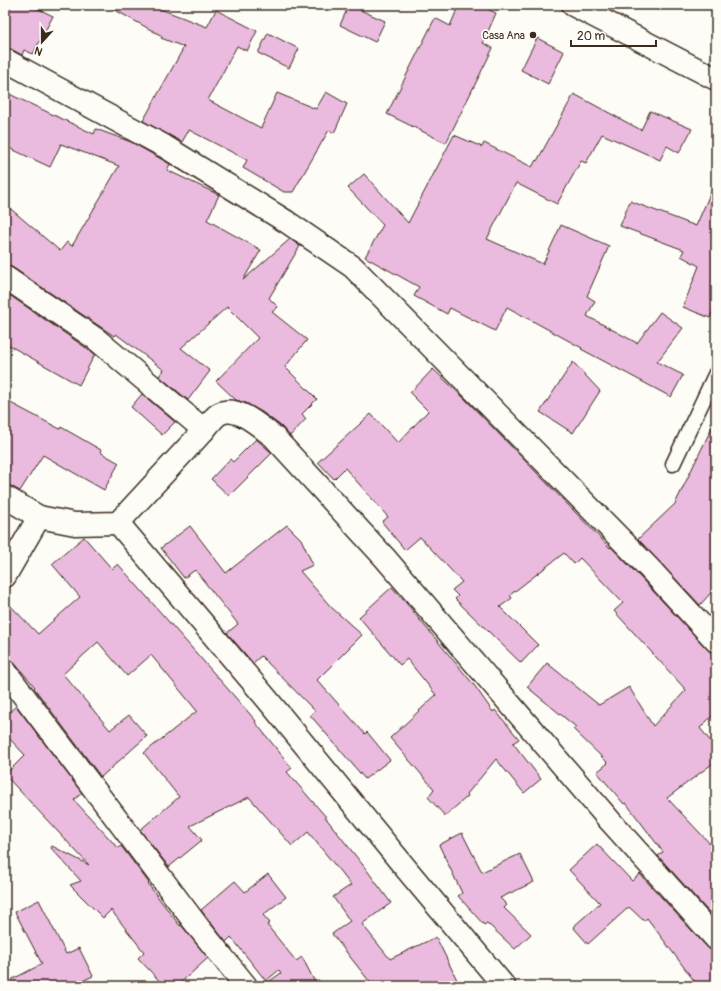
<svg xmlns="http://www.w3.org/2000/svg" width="721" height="991" font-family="Pangolin,sans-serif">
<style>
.building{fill:#eabbde;stroke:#3b2a1e}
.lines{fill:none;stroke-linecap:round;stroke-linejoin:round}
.lane-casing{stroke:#3b2a1e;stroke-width:17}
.street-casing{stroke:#3b2a1e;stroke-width:25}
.lane{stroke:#fdfcf7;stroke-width:14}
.street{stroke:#fdfcf7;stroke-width:22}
.poi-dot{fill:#3b2a1e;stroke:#fdfcf7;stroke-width:1.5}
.labels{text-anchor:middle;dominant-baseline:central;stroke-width:3.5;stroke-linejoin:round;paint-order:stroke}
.poi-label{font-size:11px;fill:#3b2a1e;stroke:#fdfcf7;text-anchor:end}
</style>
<rect width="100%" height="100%" fill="#fdfcf7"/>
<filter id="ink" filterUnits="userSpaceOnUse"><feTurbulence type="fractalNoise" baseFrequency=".025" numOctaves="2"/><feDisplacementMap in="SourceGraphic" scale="8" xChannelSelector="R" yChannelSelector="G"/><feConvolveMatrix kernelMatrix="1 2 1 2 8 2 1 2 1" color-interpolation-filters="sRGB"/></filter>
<g filter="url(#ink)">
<g class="building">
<polygon points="12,5 30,5 53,16 33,54 24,50 22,55 11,49 5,48 5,20"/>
<polygon points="106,5 150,5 207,27 216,10 257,31 247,51 237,46 208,100 261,128 277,93 316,109 326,92 347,104 334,133 329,130 293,192 284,192 243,168 247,160 189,130 182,142 143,121 184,47 161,38 162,36"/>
<polygon points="349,5 385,21 375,42 340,25"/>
<polygon points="459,5 478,5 496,13 483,43 493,48 446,143 387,114 435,18 450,26"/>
<polygon points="268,33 299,49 289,68 258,53"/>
<polygon points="537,38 564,52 548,84 521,70"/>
<polygon points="5,74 11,77 5,90"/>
<polygon points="5,92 94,134 96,129 131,142 170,164 167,170 219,195 207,220 261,250 243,280 290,239 300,246 269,298 278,307 272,312 307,340 285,367 317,399 302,414 306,419 290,436 281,426 262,412 246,403 236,400 216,381 258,338 227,307 181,348 210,371 188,400 159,376 164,370 116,334 114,336 12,267 5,265 5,204 60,251 67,242 72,246 119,166 61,144 50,167 5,146"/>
<polygon points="574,94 641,130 650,111 692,129 679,153 667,146 660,160 602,134 586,163 581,161 557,204 516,183 487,239 543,264 561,225 609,246 587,296 595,301 587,316 637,343 660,312 683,328 657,362 683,375 671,397 581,349 582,348 507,307 495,331 450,308 447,314 414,296 419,287 365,257 383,225 348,188 364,174 408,223 454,135 482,147 484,143 532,167 536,160 537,161"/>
<polygon points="716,180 716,304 710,318 683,307 699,266 681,256 684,250 620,226 630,201 696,226"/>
<polygon points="5,292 95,354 79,385 5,343"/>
<polygon points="573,362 600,391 573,433 540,412"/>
<polygon points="433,369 465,399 610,548 611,547 639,576 707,649 716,656 716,712 700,728 716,748 716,761 667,798 716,850 716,920 658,856 663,852 626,803 624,804 597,772 608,763 573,729 576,727 527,687 547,663 599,705 629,687 653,726 686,690 614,611 623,603 580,558 574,564 564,553 510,595 512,598 500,607 538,645 521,663 455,599 458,596 452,590 462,582 420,537 405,550 382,522 388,517 345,468 334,479 318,462 371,414 398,443 428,411 410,393"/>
<polygon points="142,394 175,422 162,435 131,407"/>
<polygon points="5,400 60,429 61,427 101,450 100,452 119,463 104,490 43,455 20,491 11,486 5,485"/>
<polygon points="716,419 716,587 700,605 638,539 675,504"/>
<polygon points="256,439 272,453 229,496 211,479 230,459 233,462"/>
<polygon points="287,525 301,539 313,565 300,571 331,607 362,635 317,680 365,734 367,732 390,760 365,779 310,715 315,711 261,656 253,663 227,633 238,624 195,570 184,578 161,548 190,526 226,573"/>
<polygon points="84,537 112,569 118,564 256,721 255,722 292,768 287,772 326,817 325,817 366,869 391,903 362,924 390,959 436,937 460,986 373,986 332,934 350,921 333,897 351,885 308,832 292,846 249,797 190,826 202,840 169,867 140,830 179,797 144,753 197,711 151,655 127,676 98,642 63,674 110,730 129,715 147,736 101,777 34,688 35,687 5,652 5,600 38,634 80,597 52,564"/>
<polygon points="392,587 414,612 414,613 474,685 493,712 495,710 519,739 513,743 541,779 524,793 496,759 467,794 468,796 445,816 428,797 434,789 390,738 436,695 407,659 400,665 359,617"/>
<polygon points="16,706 82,793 74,800 118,848 121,846 149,883 148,884 180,926 181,925 208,958 177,986 164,986 138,958 144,952 111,910 103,918 70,885 81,881 51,848 52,846 89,865 5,775 25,755 5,734 5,716"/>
<polygon points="462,833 482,872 520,854 534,882 500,898 507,905 504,908 531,934 515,949 487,923 484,925 458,896 462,893 439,845"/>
<polygon points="597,844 632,881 640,874 707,947 712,951 716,951 716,986 698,986 647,918 644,921 629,907 588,944 573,927 600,903 569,870"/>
<polygon points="268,874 286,897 263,915 270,923 267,925 296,961 302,957 317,986 263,986 281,973 279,970 266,981 231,937 226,942 201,910 235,881 245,892"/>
<polygon points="39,900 66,954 79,948 93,976 72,986 5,986 5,983 42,964 15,912"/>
</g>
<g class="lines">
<g class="lane-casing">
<polyline id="lane" points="673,464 716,373"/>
</g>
<g class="street-casing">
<g id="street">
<polyline points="573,5 716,79"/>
<polyline points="5,60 164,146 287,222 353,267 648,567 716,641"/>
<path d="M5,277L96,339L204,430C208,425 214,417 219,414C237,404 260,427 273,436L385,558L611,822L716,939"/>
<polyline points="5,497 39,517"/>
<polyline points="118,523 267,699 408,871 504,986"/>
<polyline points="5,576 39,517 75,524 118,523 204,430"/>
<polyline points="5,671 199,928 246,986"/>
</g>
</g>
<use href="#lane" class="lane"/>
<use href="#street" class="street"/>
</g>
</g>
<circle class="poi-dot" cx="533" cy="35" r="4"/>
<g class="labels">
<g class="poi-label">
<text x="525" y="35">Casa Ana</text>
</g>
</g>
<rect width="721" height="991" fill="none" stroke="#fdfcf7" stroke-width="20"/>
<rect x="10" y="10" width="701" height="971" fill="none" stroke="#3b2a1e" stroke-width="1.5" filter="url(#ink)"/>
<g transform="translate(42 42) rotate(201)" stroke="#fdfcf7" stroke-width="3" paint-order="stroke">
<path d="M0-3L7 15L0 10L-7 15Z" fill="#3b2a1e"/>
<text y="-6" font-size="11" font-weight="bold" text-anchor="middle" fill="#3b2a1e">N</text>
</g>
<path d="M571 40v6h85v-6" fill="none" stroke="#3b2a1e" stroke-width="2"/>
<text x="577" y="40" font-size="12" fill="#3b2a1e" stroke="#fdfcf7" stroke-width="3" paint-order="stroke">20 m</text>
</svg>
